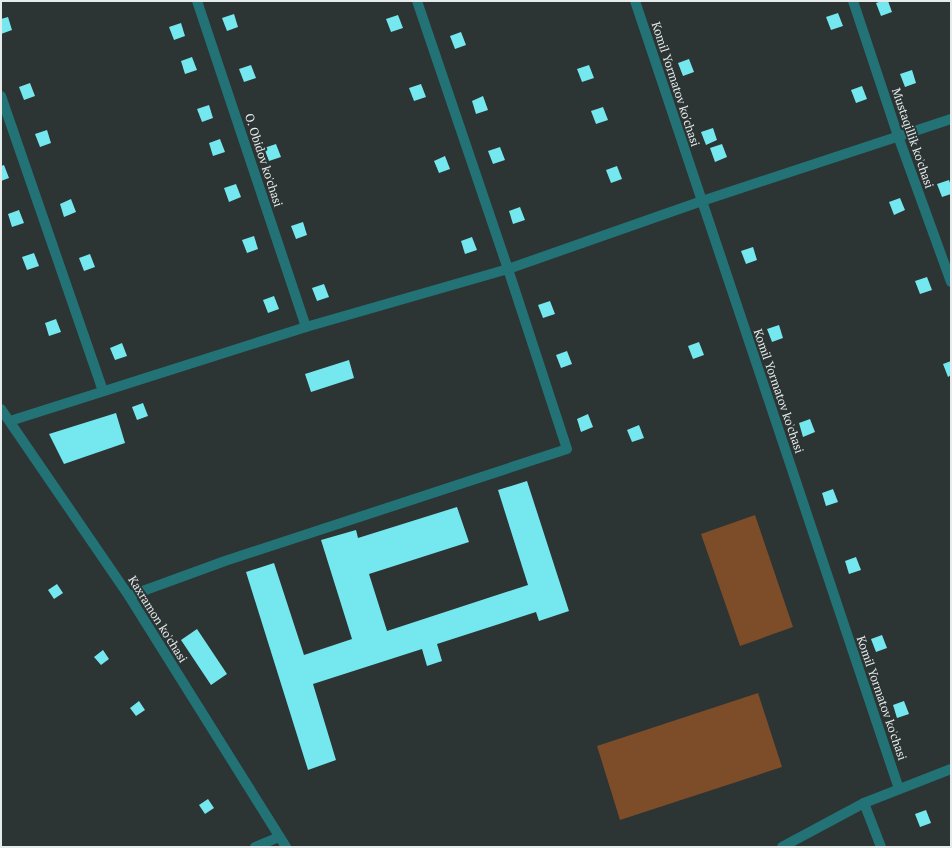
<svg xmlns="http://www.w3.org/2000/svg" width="952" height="848" font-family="'PT Serif',serif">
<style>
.green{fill:#7d4c29}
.building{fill:#74e8ee}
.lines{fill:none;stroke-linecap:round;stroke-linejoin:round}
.minor{stroke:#237276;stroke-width:10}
.labels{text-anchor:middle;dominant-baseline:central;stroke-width:4;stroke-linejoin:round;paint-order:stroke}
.street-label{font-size:12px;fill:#e6ebeb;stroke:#2c3434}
</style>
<rect width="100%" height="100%" fill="#2c3434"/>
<g class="green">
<polygon points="755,515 793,627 740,646 701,534"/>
<polygon points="758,693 782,767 620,820 597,746"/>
</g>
<g class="building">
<polygon points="882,1 888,1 892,12 881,16 876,3"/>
<polygon points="838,13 843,26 831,30 826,17"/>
<polygon points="234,14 238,27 227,31 222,18"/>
<polygon points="398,15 403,28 391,32 386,19"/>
<polygon points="8,17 12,30 1,34 1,19"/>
<polygon points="181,23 185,36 174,40 169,27"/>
<polygon points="461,32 466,45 455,49 450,36"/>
<polygon points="192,57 197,70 185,74 181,61"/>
<polygon points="689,59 694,72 683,76 678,63"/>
<polygon points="251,65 256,78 244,82 239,69"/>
<polygon points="589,65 594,78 582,82 577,69"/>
<polygon points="912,70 916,83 905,87 900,74"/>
<polygon points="30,83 35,96 24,100 19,87"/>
<polygon points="421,84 426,97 414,101 409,88"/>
<polygon points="862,86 867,99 856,103 851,90"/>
<polygon points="483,96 488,110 476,114 472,101"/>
<polygon points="209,105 213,118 202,122 197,109"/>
<polygon points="603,107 608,120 596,124 591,111"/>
<polygon points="713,128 717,140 706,145 701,132"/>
<polygon points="47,130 51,143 40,147 35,134"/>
<polygon points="220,139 225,152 213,156 209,143"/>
<polygon points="276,144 281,157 269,161 264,148"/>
<polygon points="722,144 727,157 715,162 710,148"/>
<polygon points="500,147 505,160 493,164 488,151"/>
<polygon points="445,156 450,169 439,173 434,161"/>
<polygon points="4,165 9,178 1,181 1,166"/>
<polygon points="617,166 622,179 611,183 606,170"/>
<polygon points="949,180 951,186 951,194 942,197 937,184"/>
<polygon points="236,184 241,197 229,202 224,188"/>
<polygon points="900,198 905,210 894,215 889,202"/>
<polygon points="71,199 76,212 64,217 60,204"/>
<polygon points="520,207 525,220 513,224 509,211"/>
<polygon points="19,210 24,223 12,227 8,214"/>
<polygon points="303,222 307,235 296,239 291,226"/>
<polygon points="254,236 258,249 247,253 242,240"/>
<polygon points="472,237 477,250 465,254 461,241"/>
<polygon points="753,247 757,260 746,264 741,251"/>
<polygon points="34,253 39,266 27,270 22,257"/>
<polygon points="90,254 95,267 84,271 79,258"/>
<polygon points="927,277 932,290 920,294 915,281"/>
<polygon points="324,284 329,297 317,301 312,288"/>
<polygon points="274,296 279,309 268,313 263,300"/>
<polygon points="550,301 555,314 543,318 538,305"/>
<polygon points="56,319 61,332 49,336 45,323"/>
<polygon points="779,325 783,338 772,342 767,329"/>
<polygon points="699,342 704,355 693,359 688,346"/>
<polygon points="122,343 127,356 115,360 110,348"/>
<polygon points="567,351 572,364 561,368 556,355"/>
<polygon points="349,360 354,378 311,392 305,374"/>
<polygon points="951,361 951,375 948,377 943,364"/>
<polygon points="143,403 148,416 137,420 132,407"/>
<polygon points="116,413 125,443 64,464 49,434"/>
<polygon points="588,414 593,427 581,432 577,419"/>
<polygon points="810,419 815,432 803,437 799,423"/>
<polygon points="639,425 644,438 632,442 627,430"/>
<polygon points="527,481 569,611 539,621 536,612 437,644 442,661 427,666 422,649 313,684 336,760 308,770 246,572 274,563 304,655 352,639 321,540 356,530 358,538 457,507 469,542 369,574 387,631 528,585 498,490"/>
<polygon points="833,489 838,502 826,506 822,493"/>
<polygon points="856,557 861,570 849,574 845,561"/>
<polygon points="57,584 63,593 54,599 48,590"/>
<polygon points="197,629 227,674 211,685 181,640"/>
<polygon points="882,635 887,648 876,652 871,639"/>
<polygon points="103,650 109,659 101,665 94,657"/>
<polygon points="139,701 145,710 136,716 130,708"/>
<polygon points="904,701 909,714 897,718 893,705"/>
<polygon points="208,799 214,808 205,814 199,805"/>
<polygon points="926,810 931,823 920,827 915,814"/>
</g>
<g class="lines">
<g class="minor">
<polyline points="197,1 306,327"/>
<polyline points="635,1 899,789"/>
<polyline points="853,1 898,136 951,282"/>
<polyline points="1,96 103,391"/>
<polyline points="1,409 129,596 286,847"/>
<polyline points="10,421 306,327 508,269 702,201 951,119"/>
<polyline points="129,596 225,561 567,449 508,269 417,1"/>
<polyline points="864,803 881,847"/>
<polyline points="255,847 279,837"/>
<polyline points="782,847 864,803 951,769"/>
</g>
</g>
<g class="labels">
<g class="street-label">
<text transform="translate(676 84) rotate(72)">Komil Yormatov ko'chasi</text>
<text transform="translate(913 138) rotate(71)">Mustaqillik ko'chasi</text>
<text transform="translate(264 160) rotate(72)">O. Obidov ko'chasi</text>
<text transform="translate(779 391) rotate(71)">Komil Yormatov ko'chasi</text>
<text transform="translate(158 619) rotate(58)">Kaxramon ko'chasi</text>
<text transform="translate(882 698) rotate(71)">Komil Yormatov ko'chasi</text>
</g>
</g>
<rect width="952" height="848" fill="none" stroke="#e6ebeb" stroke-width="4"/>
</svg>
